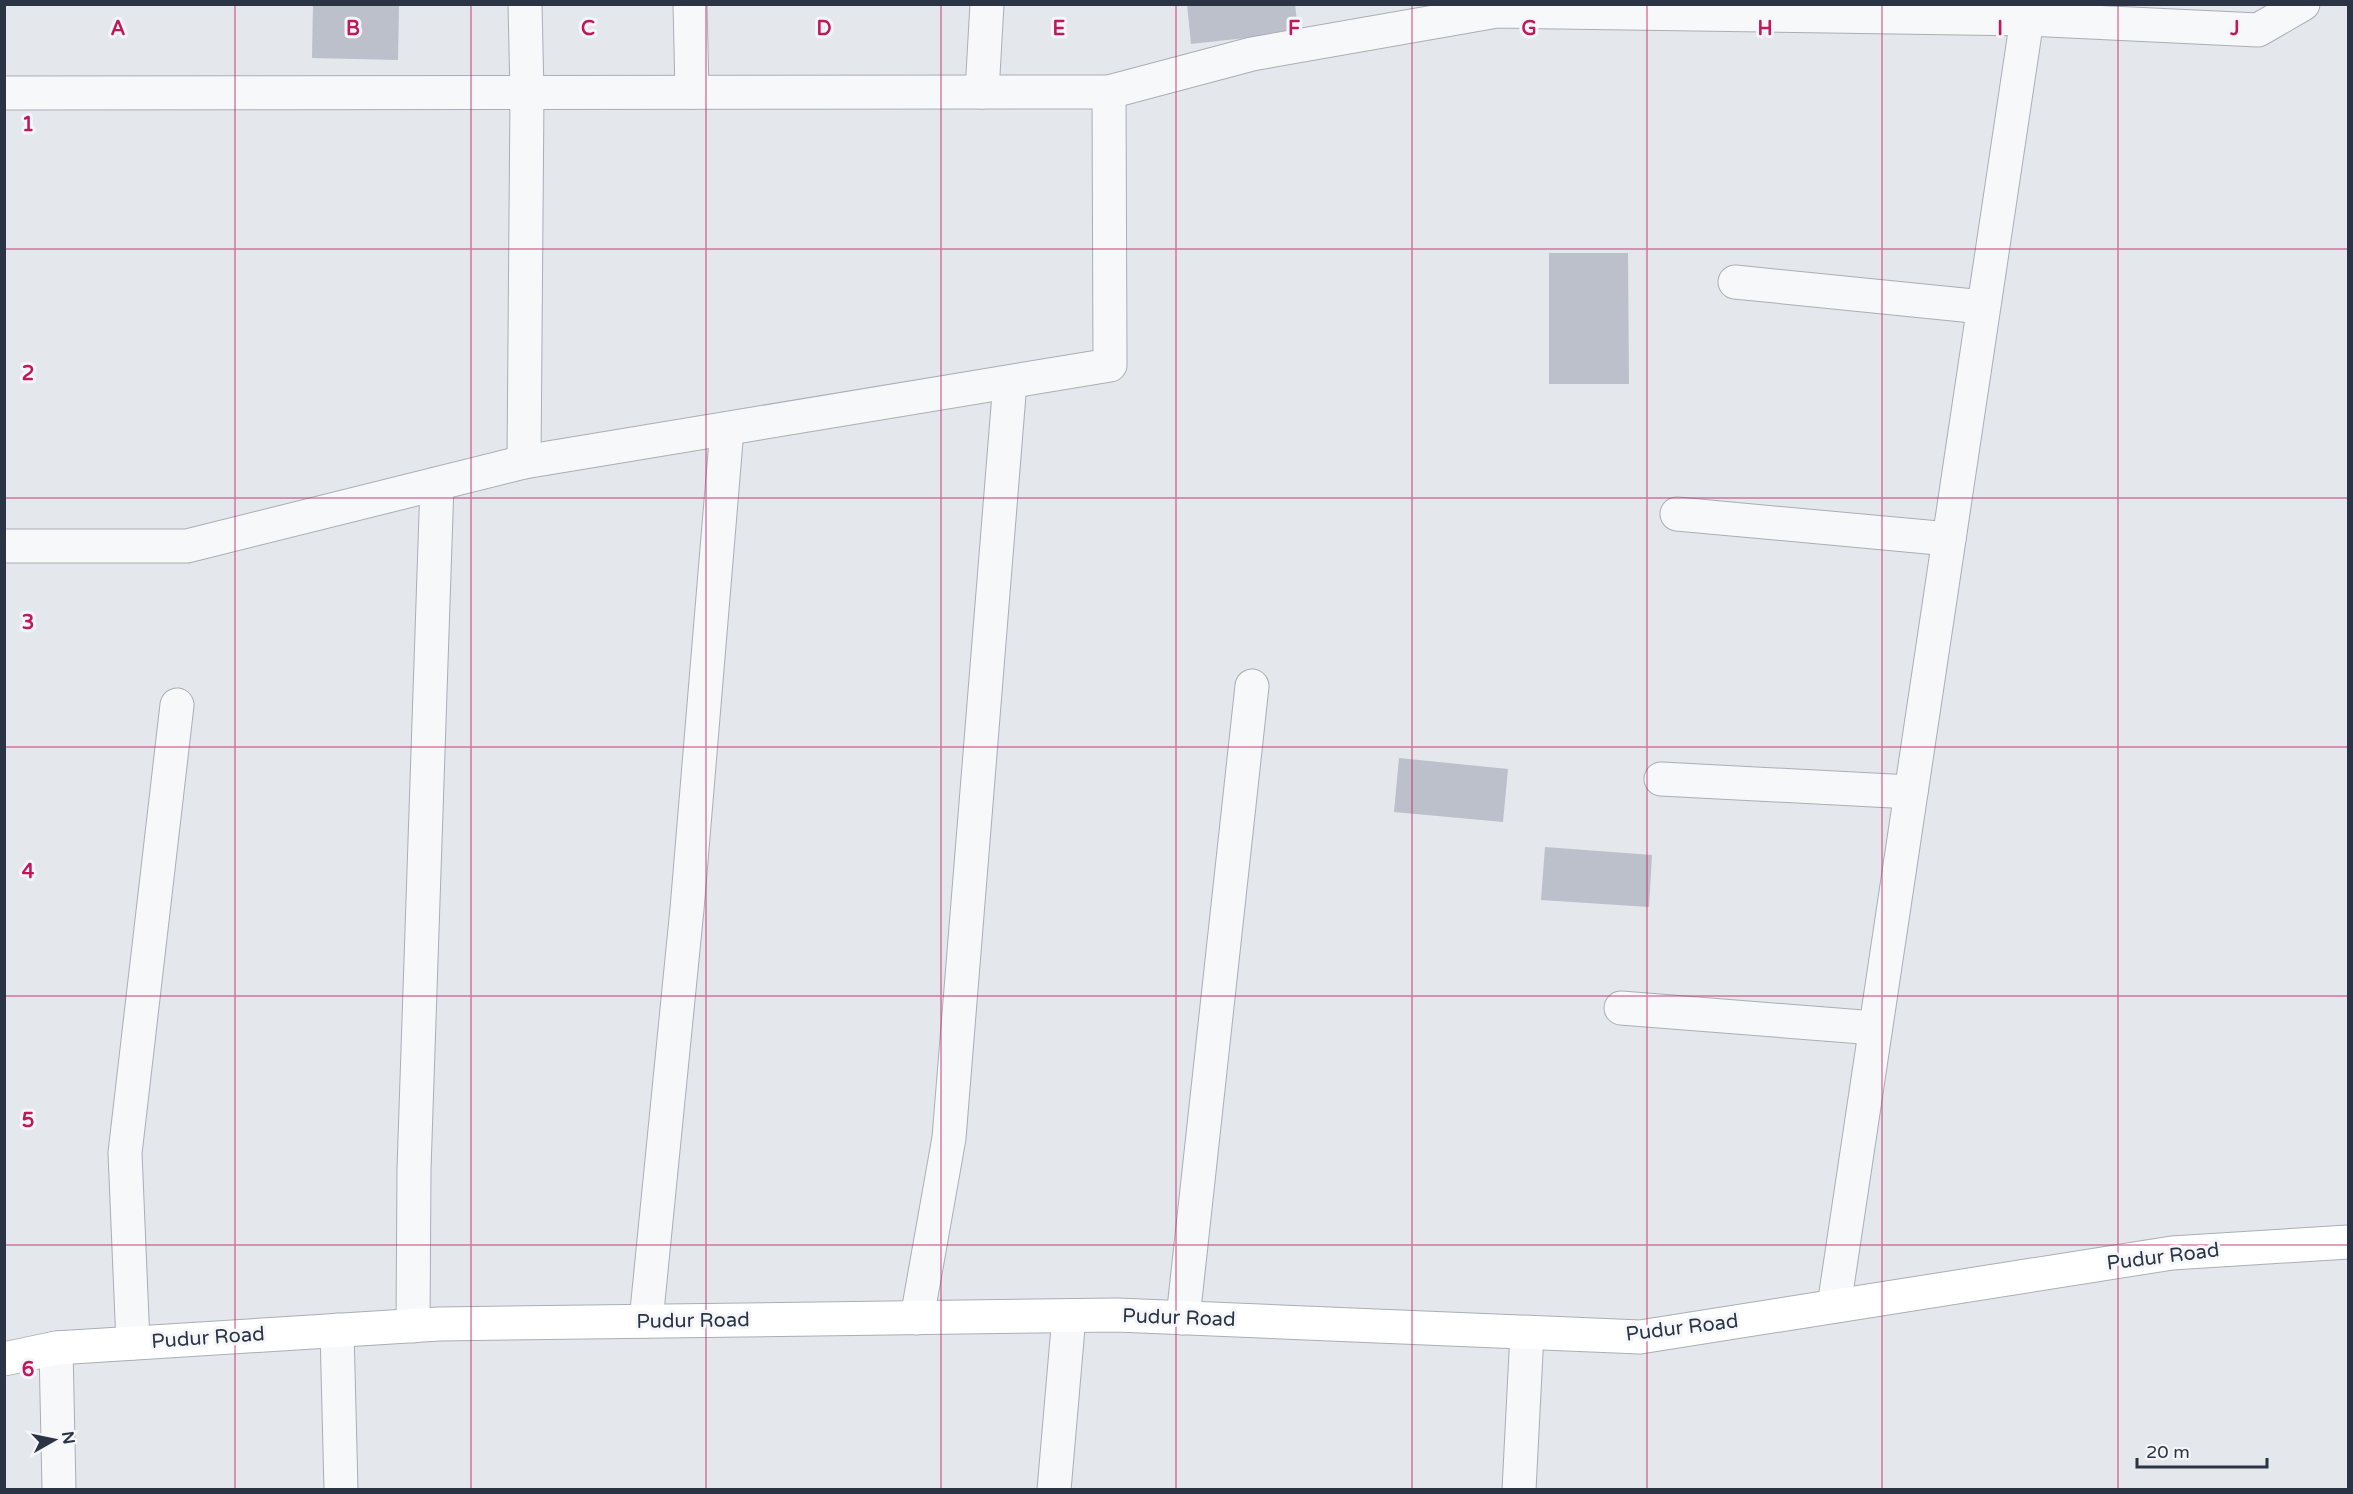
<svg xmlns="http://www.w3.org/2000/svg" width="2353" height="1494" font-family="'Varela Round',sans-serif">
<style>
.building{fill:#bbc0ca}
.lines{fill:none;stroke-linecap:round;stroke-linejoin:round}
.street-casing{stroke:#a9aeb7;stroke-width:35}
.secondary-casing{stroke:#a9aeb7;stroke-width:35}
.street{stroke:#f7f8fa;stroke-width:33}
.secondary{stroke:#fff;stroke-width:33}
.grid{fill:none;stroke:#c2185b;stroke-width:1.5;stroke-opacity:0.55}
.labels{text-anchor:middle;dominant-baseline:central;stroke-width:6;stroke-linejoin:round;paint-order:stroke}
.street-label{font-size:20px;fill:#2b3445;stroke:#f4f6f9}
.grid-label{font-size:20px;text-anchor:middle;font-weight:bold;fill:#c2185b;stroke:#f4f6f9;stroke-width:6;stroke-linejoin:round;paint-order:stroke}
</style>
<rect width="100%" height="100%" fill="#e4e7ec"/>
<g class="building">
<polygon points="1187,4 1295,4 1298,32 1191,44"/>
<polygon points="313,5 399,5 398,60 312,58"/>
<polygon points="1549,253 1628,253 1629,384 1549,384"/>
<polygon points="1399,758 1508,769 1503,822 1394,812"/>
<polygon points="1545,847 1652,855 1649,907 1541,900"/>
</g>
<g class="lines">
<g class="street-casing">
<g id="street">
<polyline points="690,4 692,92"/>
<polyline points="982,92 987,4"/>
<polyline points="4,93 1109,92 1252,54 1497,11 2027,19 2258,30 2303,4"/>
<polyline points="1735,282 1983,307"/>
<polyline points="524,462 527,93 525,4"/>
<polyline points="1677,514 1949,539"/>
<polyline points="4,546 187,546 524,462 1110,365 1109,92"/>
<polyline points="1661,779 1911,792"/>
<polyline points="1621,1008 1875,1028"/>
<polyline points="1834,1306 2027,19"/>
<polyline points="917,1318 949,1138 1010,382"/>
<polyline points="1183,1318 1252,686"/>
<polyline points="646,1321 687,909 727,429"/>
<polyline points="413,1326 414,1169 437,484"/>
<polyline points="337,1330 341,1490"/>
<polyline points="133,1343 125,1153 177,705"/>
<polyline points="56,1348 59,1490"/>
<polyline points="1054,1490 1069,1316"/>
<polyline points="1519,1490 1527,1333"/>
</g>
</g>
<g class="secondary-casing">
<polyline id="secondary" points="4,1359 56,1348 439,1324 1117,1315 1640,1337 2172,1253 2348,1242"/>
</g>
<use href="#street" class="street"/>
<use href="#secondary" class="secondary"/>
</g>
<path class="grid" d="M235,4V1490M471,4V1490M706,4V1490M941,4V1490M1176,4V1490M1412,4V1490M1647,4V1490M1882,4V1490M2118,4V1490M4,249H2348M4,498H2348M4,747H2348M4,996H2348M4,1245H2348"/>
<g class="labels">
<g class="street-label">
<text transform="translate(2163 1257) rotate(-7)">Pudur Road</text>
<text transform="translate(1179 1318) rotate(2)">Pudur Road</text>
<text transform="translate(693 1321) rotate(-1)">Pudur Road</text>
<text transform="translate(1682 1328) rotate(-7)">Pudur Road</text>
<text transform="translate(208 1338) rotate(-4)">Pudur Road</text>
</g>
</g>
<g class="grid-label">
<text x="118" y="35">A</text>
<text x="353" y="35">B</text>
<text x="588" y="35">C</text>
<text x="824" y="35">D</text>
<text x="1059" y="35">E</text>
<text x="1294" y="35">F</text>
<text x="1529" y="35">G</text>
<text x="1765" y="35">H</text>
<text x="2000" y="35">I</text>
<text x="2235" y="35">J</text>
<text x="28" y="131">1</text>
<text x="28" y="380">2</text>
<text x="28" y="629">3</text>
<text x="28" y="878">4</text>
<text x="28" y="1127">5</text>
<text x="28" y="1376">6</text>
</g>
<rect width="2353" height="1494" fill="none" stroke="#2b3445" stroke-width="12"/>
<g transform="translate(54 1440) rotate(81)" stroke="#f4f6f9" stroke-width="4.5" paint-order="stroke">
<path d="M0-4.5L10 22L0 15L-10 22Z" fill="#2b3445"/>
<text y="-9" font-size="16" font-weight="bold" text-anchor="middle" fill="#2b3445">N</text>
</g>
<path d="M2137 1458v9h130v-9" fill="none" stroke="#2b3445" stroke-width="3"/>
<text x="2146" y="1458" font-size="18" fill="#2b3445" stroke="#f4f6f9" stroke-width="4.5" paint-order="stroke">20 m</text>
</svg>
